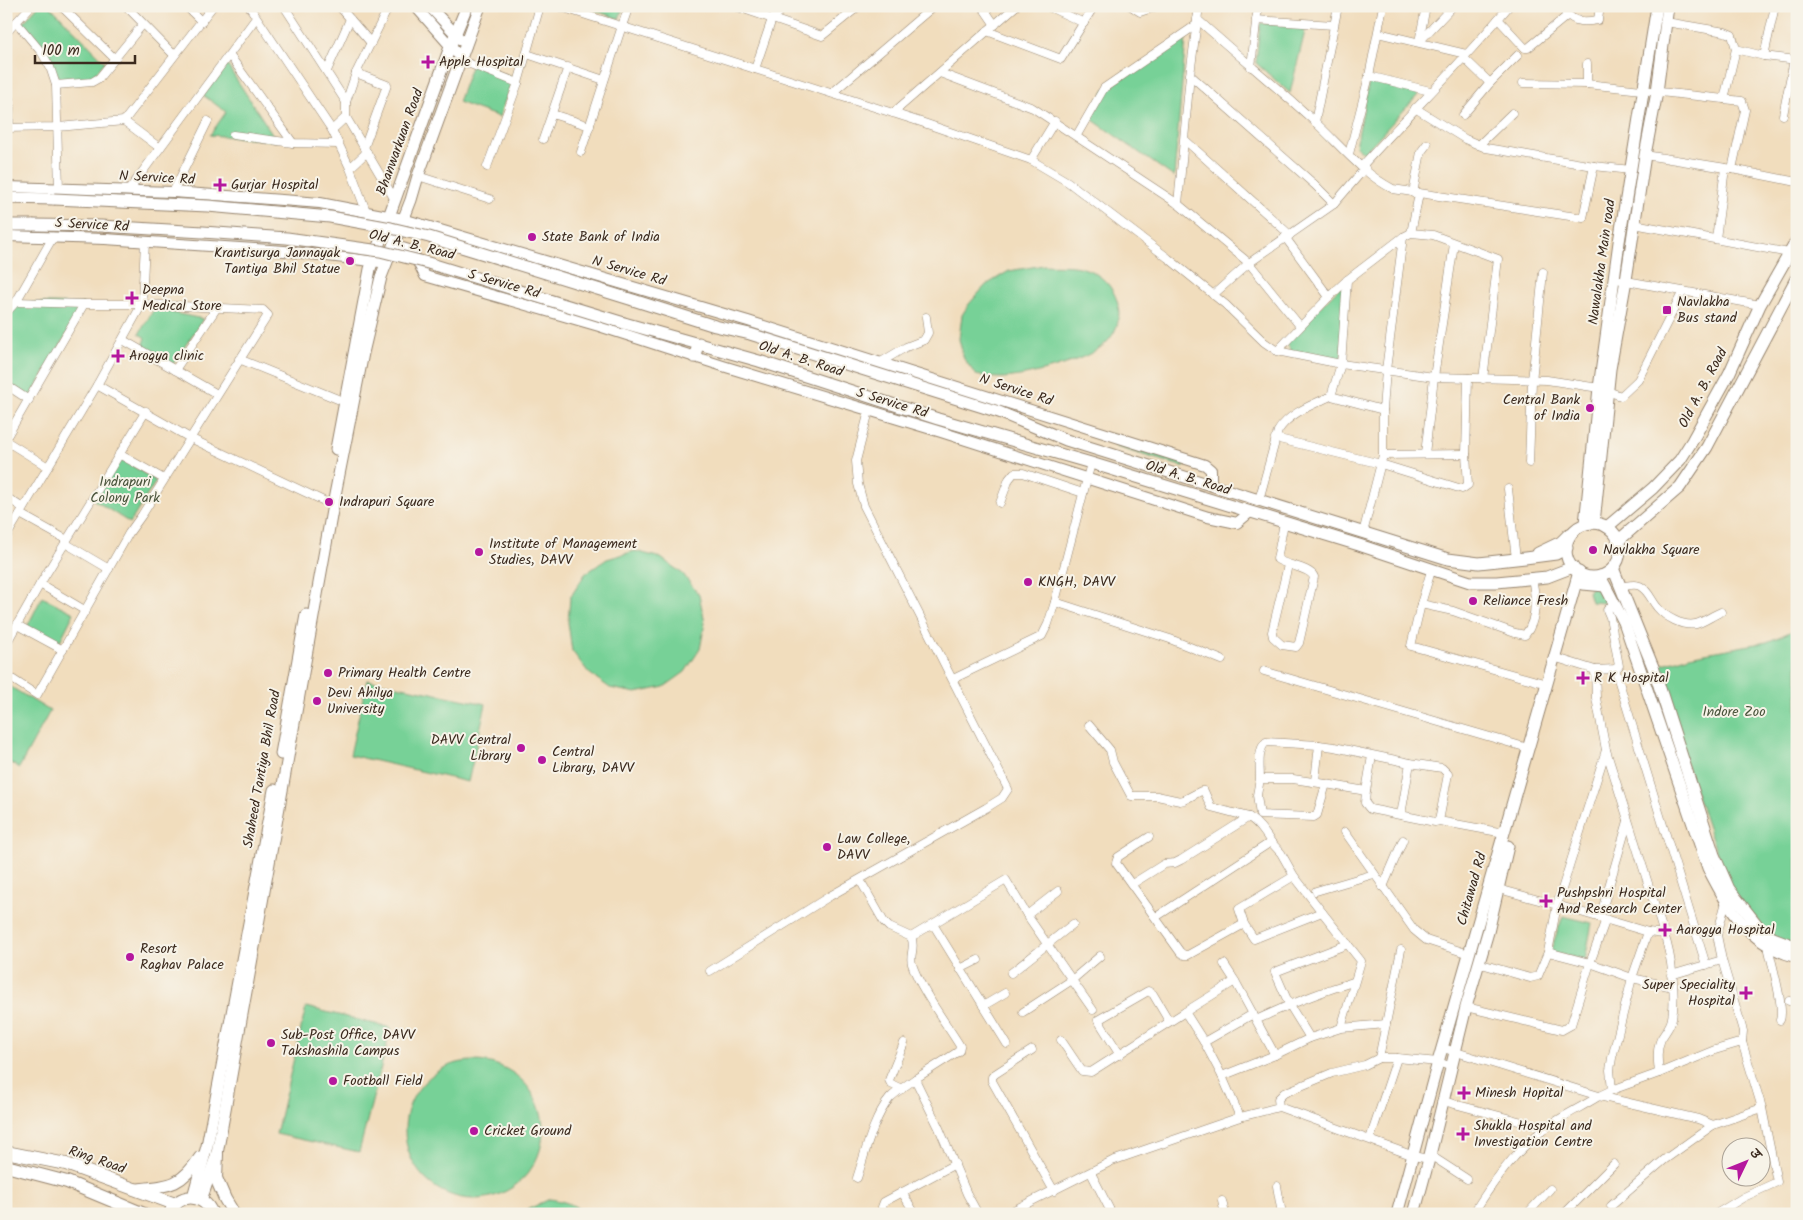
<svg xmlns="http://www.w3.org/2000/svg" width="1803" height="1220" font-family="Kalam,'Playpen Sans Deva',sans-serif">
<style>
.green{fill:#77d197;stroke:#597e5a}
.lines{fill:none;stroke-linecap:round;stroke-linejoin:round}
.minor-casing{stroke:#96846e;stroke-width:9}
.tertiary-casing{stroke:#96846e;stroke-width:12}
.secondary-casing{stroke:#96846e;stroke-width:13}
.trunk-casing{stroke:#96846e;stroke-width:14}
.minor{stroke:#fff;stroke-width:8}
.tertiary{stroke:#fff;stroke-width:10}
.secondary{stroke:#fff;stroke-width:11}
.trunk{stroke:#fff;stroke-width:12}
.secondary-bridge-casing{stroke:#96846e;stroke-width:13;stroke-linecap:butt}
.secondary-bridge{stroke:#fff;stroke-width:11}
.poi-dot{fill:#b5179e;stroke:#f7f3e8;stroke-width:2}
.labels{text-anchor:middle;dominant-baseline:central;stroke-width:4;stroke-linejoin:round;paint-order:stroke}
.poi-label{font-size:14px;fill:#3b2a1e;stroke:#f7f3e8;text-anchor:start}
.street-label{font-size:14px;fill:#3b2a1e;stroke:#f7f3e8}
.park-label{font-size:14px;fill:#4a543c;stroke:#f7f3e8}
</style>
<rect width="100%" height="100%" fill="#f7f3e8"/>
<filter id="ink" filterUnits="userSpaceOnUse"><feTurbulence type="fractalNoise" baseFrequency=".02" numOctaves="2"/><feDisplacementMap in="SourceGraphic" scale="10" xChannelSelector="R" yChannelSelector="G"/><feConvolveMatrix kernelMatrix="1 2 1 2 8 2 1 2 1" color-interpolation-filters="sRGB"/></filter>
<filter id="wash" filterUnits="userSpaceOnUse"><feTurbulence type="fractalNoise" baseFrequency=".0096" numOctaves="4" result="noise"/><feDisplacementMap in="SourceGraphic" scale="20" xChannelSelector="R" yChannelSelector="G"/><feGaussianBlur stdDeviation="1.12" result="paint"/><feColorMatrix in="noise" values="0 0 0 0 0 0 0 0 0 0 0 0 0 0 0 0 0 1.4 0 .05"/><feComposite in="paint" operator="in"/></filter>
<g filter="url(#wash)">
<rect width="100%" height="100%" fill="#f1ddbd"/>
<g class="green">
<polygon points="38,6 50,6 105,62 90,80 60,80 43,48 23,23"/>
<polygon points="583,6 624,6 619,19"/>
<polygon points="1260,23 1306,27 1290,93 1256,63"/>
<polygon points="1186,37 1174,177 1090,118 1105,90"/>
<polygon points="472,64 513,78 499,117 458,102"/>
<polygon points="227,65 277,141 210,135 226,112 203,95"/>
<polygon points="1369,81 1419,94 1364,153 1356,146"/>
<path d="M1044,265C1057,266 1073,264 1086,269C1117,280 1131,318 1106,343C1087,361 1028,377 1002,378C993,378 984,377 976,375L964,359L959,339L962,315L969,304L986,285L1009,271Z"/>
<polygon points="1347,280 1341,364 1292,354 1286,341"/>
<polygon points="16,302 84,304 29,400 6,385 6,313"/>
<polygon points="154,309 203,319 173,364 143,346 146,338 139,334"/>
<polygon points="1110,434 1190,460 1184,467 1116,447"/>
<polygon points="120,458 156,481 130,523 94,500"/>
<polygon points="635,551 661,558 683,574 699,595 705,623 700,649 685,672 664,687 636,693 610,688 589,673 572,651 568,622 570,598 585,574 607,559"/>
<polygon points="1594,583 1603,589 1606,603 1591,602 1588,592"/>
<polygon points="42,597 74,613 58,645 26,629"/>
<polygon points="1797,629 1797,947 1773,938 1729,889 1653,667 1694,655 1767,642"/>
<polygon points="367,680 486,704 468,782 350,755"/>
<polygon points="6,684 50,711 19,768 6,760"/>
<polygon points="1563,916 1592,923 1585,960 1550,952"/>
<polygon points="306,1007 391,1028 359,1152 276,1134"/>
<circle cx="474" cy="1130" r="69"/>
<path d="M550,1199C562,1201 576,1204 585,1214H518Z"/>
</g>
</g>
<g filter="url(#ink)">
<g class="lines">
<g class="minor-casing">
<g id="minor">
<polyline points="61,6 115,59"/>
<polyline points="126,6 174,55"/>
<polyline points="186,6 202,22"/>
<polyline points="249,6 332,130 350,168 366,211"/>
<polyline points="284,6 346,102 346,117 395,200"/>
<polyline points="339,6 371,43"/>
<polyline points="558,6 924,123 1031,160 1068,182 1168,258 1226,305 1264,342 1277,351 1341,364 1434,377 1547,380 1599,388 1621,396 1638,380 1683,291"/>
<polyline points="735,6 822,36 859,6"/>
<polyline points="982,6 995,25"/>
<polyline points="1047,6 1084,23"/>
<polyline points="1131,6 1140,12 1152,8 1152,6"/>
<path d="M1560,6C1572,22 1579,23 1598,20L1600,6"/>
<path d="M1197,19C1236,54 1277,87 1315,122C1340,145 1363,174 1393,189L1583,218L1594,166"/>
<polyline points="1498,19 1525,48 1528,48 1568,15"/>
<polyline points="1256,20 1334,25"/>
<polyline points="16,22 42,53 50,67 56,85 59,189"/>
<polyline points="987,31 1061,59 1094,6"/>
<polyline points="6,33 31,6"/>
<polyline points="1378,33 1466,54"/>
<polyline points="1419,42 1453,6"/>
<polyline points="1419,42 1426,6"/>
<polyline points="1736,49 1764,56 1797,60"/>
<polyline points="527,54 604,80"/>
<polyline points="230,56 293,143"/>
<polyline points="1764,56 1775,6"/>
<polyline points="1464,58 1490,83"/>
<polyline points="460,60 518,83"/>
<polyline points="1587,64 1587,84"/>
<polyline points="1251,67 1258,6"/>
<polyline points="755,69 772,19 786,6"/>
<polyline points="327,71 350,19"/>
<polyline points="356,73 387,85 364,148"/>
<polyline points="940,73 1033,108 1178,204 1249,263 1300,326"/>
<polyline points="1190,75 1315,185 1334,204"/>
<polyline points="1369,76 1430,91"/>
<polyline points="1523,83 1587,84 1724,99 1736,49 1732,35 1725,32 1666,22"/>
<polyline points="56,85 92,82 99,78 143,24"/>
<polyline points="6,89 10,102 9,128"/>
<polyline points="832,93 934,6"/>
<polyline points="1724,99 1742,101 1745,110 1732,169 1797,182"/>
<polyline points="346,102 356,73 389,6"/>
<polyline points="1415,108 1465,139 1486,148 1594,166 1631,170"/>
<polyline points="893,113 1016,6"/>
<polyline points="552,114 590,126"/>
<polyline points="1463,115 1490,83 1518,55"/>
<polyline points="1783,115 1794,60"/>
<polyline points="124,121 213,6"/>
<polyline points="1315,122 1338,6"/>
<polyline points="6,128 58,127 124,121 160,148"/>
<polyline points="332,130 346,117"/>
<polyline points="233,135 293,143 338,144"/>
<polyline points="1077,135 1104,88 1196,25"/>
<polyline points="543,139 568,67"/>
<polyline points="1185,140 1290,235"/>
<polyline points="1479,145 1512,113"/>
<polyline points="581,152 622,26 629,6"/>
<polyline points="1349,154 1369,76 1383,6"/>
<polyline points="1645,155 1732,169"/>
<polyline points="1031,160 1055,121"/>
<path d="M1362,166C1411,112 1463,62 1509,6"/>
<polyline points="487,167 518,83 540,6"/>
<polyline points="350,168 367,152"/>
<polyline points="418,176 490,199"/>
<polyline points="129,190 256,18"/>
<polyline points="173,192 208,121"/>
<polyline points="1413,193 1421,152 1427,144"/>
<polyline points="1178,204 1190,75 1199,6"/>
<polyline points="1634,224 1789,253"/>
<polyline points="1411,233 1419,194"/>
<polyline points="1285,237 1329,297"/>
<polyline points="1716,239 1725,168"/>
<polyline points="1621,280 1760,305"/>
<polyline points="1213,295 1249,263 1334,204 1365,168"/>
<polyline points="16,302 84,304"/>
<polyline points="6,313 16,302 53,237"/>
<polyline points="123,340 217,394"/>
<polyline points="1277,351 1329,297 1347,280 1403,237 1411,233 1433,235 1498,259 1483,379"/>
<polyline points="239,359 345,402"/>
<polyline points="881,362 906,347 924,340 928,333 926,317"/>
<polyline points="175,370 216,309"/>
<polyline points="6,385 29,400"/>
<polyline points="97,385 190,438 326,502"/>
<polyline points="1331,396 1383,410"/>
<polyline points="6,438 84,304 142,304 263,310 268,315 142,515 129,533 37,695 6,675"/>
<polyline points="1275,438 1381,464 1462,489 1468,485 1466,454 1468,378"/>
<polyline points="6,441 48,467"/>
<polyline points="119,454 164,479"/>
<polyline points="1425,454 1434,377 1454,244"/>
<polyline points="1383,455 1466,454"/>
<polyline points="1529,463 1532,381 1543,272"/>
<polyline points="1508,489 1516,559"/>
<polyline points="6,497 23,508"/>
<path d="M1259,500L1278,431C1289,413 1312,405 1331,396L1341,364L1347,280"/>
<polyline points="1000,503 1009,479 1014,473 1023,473 1083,493"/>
<polyline points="20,514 67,540"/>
<path d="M1284,523L1277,559C1286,566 1310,567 1314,577L1299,643L1296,647L1282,645L1273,637L1272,632L1288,565"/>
<polyline points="1363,533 1383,455 1383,410 1386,370 1403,237"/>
<polyline points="6,537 97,385 142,304 145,242"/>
<polyline points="65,543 109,569"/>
<polyline points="1431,571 1421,604 1411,646 1547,684"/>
<polyline points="40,584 86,611"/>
<path d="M1620,587C1627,586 1634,583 1640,586C1649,591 1651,600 1657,607C1665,617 1683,627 1696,624C1704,622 1713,615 1721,612"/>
<polyline points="1055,602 1170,639 1222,660"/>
<path d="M1421,604L1453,611L1515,633L1525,635C1538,619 1536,597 1532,578"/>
<polyline points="17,625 63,650"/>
<polyline points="6,644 40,584 146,411"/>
<polyline points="1560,659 1595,670 1596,698 1606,750 1664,934"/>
<polyline points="1615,669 1706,965"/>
<polyline points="1595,670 1615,669 1619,666 1610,617 1607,610 1614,603"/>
<polyline points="1264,671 1528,748"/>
<polyline points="953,679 1042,636 1048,624 1055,602 1091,463"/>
<polyline points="1089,725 1110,750 1113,762 1131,796 1157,796 1180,801 1184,800 1201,791 1204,791 1211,807 1249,817"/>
<path d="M1606,750L1557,905L1648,932L1664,934C1672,957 1676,993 1672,1018C1671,1026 1665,1032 1661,1039C1656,1050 1658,1062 1659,1073L1715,1050L1742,1042L1762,1108L1777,1182L1744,1197L1716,1214"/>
<path d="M1260,779L1257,795L1260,815L1314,817L1317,815L1326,784L1293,779H1260C1260,768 1257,750 1266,742L1319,745L1334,747L1410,763L1442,768L1448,774L1439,821L1435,822L1370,809L1365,803L1366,791L1326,784"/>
<polyline points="1315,781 1319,745"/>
<polyline points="1366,791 1372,756"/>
<polyline points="1401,815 1410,763"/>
<polyline points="1439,821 1504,833"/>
<polyline points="1345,832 1414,930 1426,940 1469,954"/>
<polyline points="1149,837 1118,857 1116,863 1180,952 1184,955 1188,955 1244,924"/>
<polyline points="1271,842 1281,853 1294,876"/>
<polygon points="1294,876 1322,912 1254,939 1244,924 1239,909"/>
<path d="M860,880L884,922L889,927L911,937C916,947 909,955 912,964C920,989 946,1023 960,1046L959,1051L915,1079"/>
<path d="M1132,884L1164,864L1175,863L1181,860L1249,817C1259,824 1264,832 1271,842L1156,917"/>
<polyline points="1383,887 1403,840"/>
<polyline points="1316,891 1374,874"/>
<polyline points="1727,898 1717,935 1722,960 1743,1031 1742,1042"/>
<polyline points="1322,912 1361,961 1341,1028 1386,1024"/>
<polyline points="1027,915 1058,891"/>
<polyline points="1600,917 1628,821"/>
<polyline points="933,924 1007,1044"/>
<polyline points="911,937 1006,880 1027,915 1072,980 1023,1012"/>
<path d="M1768,946C1771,961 1785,1008 1780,1020"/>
<polyline points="1548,952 1590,963 1606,919"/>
<polyline points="1478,963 1530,978 1538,976 1548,952 1557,905 1495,888"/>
<polyline points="1224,964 1235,981"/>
<polyline points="960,969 978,960"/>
<polyline points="710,971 830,896 986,808 1002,798 1008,789 864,506 858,484 856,461 869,411"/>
<polyline points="1011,973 1073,924"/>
<polyline points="1671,975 1722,960"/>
<polyline points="1789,1001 1797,1002"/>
<polyline points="983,1006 1005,993"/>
<polyline points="1466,1007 1562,1030 1571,1025 1590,963 1632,978 1673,987"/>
<polyline points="1093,1010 1072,980 1100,956"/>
<polyline points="1310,1038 1341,1028"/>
<polyline points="1061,1040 1082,1071 1091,1072 1185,1012"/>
<polyline points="1204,1042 1185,1012 1235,981 1253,1014"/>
<polyline points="1443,1048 1599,1096 1612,1090 1659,1073"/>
<polyline points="1032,1050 995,1074 992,1077 992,1081 1054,1191"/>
<polyline points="1120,1055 1098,1020 1148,991 1153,994 1169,1021"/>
<path d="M1275,1055L1256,1020C1288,1005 1319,992 1353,982"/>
<polyline points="1379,1058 1401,950"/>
<polyline points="1222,1076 1204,1042 1253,1014 1255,1018"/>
<polyline points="902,1089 891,1084 889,1080 904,1043"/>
<polyline points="1612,1090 1610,1070 1612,1058 1632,978 1648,932"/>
<polyline points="1443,1101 1545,1128"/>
<polyline points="1279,1107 1278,1099 1284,1093 1332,1073 1365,1065 1379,1058 1397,1058 1438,1062 1452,1067"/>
<polyline points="1240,1117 1222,1076 1275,1055 1310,1038 1289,1004 1275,972 1348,944"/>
<polyline points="1370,1139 1397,1058"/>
<polyline points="1430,1155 1467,1179"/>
<polyline points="1091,1173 1112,1214"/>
<path d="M857,1178C865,1154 873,1118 890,1098C897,1091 907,1085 915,1079L939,1128L967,1194L978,1214"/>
<polyline points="1277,1186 1282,1214"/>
<polyline points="902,1192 915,1214"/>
<polyline points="1222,1201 1225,1214"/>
<polyline points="1611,1206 1664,1160 1713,1125 1762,1108"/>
<polyline points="885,1214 882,1207 884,1202 955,1164"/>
<polyline points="1006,1214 1112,1161 1240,1117 1279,1107 1414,1156 1429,1159"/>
<path d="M1473,1214C1492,1183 1516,1149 1546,1128C1562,1116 1582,1107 1599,1096L1698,1119L1713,1125"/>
<polyline points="1527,1214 1550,1189"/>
<polyline points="1564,1214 1614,1164"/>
</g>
</g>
<g class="tertiary-casing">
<g id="tertiary">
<polyline points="415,6 461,58"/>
<polyline points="429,6 466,45"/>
<polyline points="6,187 173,192 282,200 320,203 403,219 748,321 1205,465 1211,470 1211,485"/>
<polyline points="6,236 105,239 284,251 380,262"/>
<polyline points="393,245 412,251 425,276 599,326 723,366 941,432 1208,517 1237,523 1249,513"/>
</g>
</g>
<g class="secondary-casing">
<g id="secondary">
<polyline points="6,198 54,199"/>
<polyline points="6,225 33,225"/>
<polyline points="633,300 715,326 750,334 999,412 1066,440 1448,559 1479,563 1525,558 1556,554 1567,548"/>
<polyline points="624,323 759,361 938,419 1091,463 1359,545 1470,582 1497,582 1547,577 1573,567"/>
<polyline points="694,357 699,343"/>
<polyline points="336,449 370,269 450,47 467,6"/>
<polyline points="1594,523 1610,369 1626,280 1645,155 1657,92 1668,6"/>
<circle cx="1593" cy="550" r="27"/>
<polyline points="1585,524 1599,388 1619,242 1657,6"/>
<polyline points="1607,527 1653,488 1680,460 1692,441 1729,374 1760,305 1797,240"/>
<polyline points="1618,541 1680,487 1707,447 1797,277"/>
<polyline points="1538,553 1561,542 1569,534"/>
<polyline points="1613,568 1653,667 1714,855 1729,889 1761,930 1773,938 1797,947"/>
<path d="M1600,576L1624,622L1708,868C1730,910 1748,944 1797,957"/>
<polyline points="1583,584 1605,586"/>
<polyline points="281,754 306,615"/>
<path d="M137,1189C170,1186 181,1186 200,1157"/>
<polyline points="193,1197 207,1146 274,790"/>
<polyline points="201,1200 217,1154 333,505 363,353 381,277 411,200 418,176 480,6"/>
<polyline points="1397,1214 1438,1062 1579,572"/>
<polyline points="1414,1214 1429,1159 1466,1007 1488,932 1508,846"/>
</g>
</g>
<g class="trunk-casing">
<g id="trunk">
<polyline points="6,1152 66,1164 175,1204"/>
<polyline points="217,1154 216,1178 225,1199 234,1214"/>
<polyline points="6,1166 67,1182 144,1214"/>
<path d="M170,1214C177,1192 204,1192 212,1214"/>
</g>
</g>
<use href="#minor" class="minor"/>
<use href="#tertiary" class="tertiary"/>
<use href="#secondary" class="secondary"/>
<use href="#trunk" class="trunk"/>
<g class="secondary-bridge-casing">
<g id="secondary-bridge">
<polyline points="54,199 208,206 330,217 391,228 429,237 633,300"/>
<polyline points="33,225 101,226 203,232 287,238 380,251 428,263 624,323"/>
</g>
</g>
<use href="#secondary-bridge" class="secondary-bridge"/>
</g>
</g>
<g class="poi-dot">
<path d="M425.5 54.5h5v5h5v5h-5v5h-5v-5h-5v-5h5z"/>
<path d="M217.5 177.5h5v5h5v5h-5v5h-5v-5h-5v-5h5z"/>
<circle cx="532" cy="237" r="5"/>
<circle cx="350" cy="261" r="5"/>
<path d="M129.5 290.5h5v5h5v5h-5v5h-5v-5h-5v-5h5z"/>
<rect x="1662" y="305" width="10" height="10" rx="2.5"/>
<path d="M115.5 348.5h5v5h5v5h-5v5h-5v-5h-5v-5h5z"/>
<circle cx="1590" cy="408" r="5"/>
<circle cx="329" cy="502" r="5"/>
<circle cx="1593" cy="550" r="5"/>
<circle cx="479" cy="552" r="5"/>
<circle cx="1028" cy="582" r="5"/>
<circle cx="1473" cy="601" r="5"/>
<circle cx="328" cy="673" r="5"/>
<path d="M1580.5 670.5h5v5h5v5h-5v5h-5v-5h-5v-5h5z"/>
<circle cx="317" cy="701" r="5"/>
<circle cx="521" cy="748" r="5"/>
<circle cx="542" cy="760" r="5"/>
<circle cx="827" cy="847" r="5"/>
<path d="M1543.5 893.5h5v5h5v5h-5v5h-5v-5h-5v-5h5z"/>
<path d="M1662.5 922.5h5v5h5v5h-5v5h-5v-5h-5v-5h5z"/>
<circle cx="130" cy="957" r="5"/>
<path d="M1743.5 985.5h5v5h5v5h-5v5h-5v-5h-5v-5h5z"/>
<circle cx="271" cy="1043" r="5"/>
<circle cx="333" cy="1081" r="5"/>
<path d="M1461.5 1085.5h5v5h5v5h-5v5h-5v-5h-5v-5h5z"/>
<circle cx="474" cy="1131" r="5"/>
<path d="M1460.5 1126.5h5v5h5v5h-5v5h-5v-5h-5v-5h5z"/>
</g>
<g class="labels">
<g class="poi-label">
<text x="439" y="62">Apple Hospital</text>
<text x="231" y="185">Gurjar Hospital</text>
<text x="542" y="237">State Bank of India</text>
<text x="340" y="253" text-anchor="end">Krantisurya Jannayak<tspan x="340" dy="16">Tantiya Bhil Statue</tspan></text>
<text x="142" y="290">Deepna<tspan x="142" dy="16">Medical Store</tspan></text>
<text x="1677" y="302">Navlakha<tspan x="1677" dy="16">Bus stand</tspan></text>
<text x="129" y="356">Arogya clinic</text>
<text x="1580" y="400" text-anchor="end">Central Bank<tspan x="1580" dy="16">of India</tspan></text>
<text x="339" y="502">Indrapuri Square</text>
<text x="489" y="544">Institute of Management<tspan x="489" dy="16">Studies, DAVV</tspan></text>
<text x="1603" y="550">Navlakha Square</text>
<text x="1038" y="582">KNGH, DAVV</text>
<text x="1483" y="601">Reliance Fresh</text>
<text x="338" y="673">Primary Health Centre</text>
<text x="1594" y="678">R K Hospital</text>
<text x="327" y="693">Devi Ahilya<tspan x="327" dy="16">University</tspan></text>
<text x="511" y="740" text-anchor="end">DAVV Central<tspan x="511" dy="16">Library</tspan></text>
<text x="552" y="752">Central<tspan x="552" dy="16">Library, DAVV</tspan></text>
<text x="837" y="839">Law College,<tspan x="837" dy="16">DAVV</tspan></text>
<text x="1557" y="893">Pushpshri Hospital<tspan x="1557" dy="16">And Research Center</tspan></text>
<text x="1676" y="930">Aarogya Hospital</text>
<text x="140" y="949">Resort<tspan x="140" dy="16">Raghav Palace</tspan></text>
<text x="1735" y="985" text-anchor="end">Super Speciality<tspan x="1735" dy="16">Hospital</tspan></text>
<text x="281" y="1035">Sub-Post Office, DAVV<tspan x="281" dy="16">Takshashila Campus</tspan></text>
<text x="343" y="1081">Football Field</text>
<text x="1475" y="1093">Minesh Hopital</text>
<text x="1474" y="1126">Shukla Hospital and<tspan x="1474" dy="16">Investigation Centre</tspan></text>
<text x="484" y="1131">Cricket Ground</text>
</g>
<g class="street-label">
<text transform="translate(400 142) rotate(-70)">Bhanwarkuan Road</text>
<text transform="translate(157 178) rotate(3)">N Service Rd</text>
<text transform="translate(92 225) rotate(3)">S Service Rd</text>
<text transform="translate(412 245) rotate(14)">Old A. B. Road</text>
<text transform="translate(1602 262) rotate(-82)">Nawalakha Main road</text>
<text transform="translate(629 271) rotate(16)">N Service Rd</text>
<text transform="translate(504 284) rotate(16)">S Service Rd</text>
<text transform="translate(801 359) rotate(18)">Old A. B. Road</text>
<text transform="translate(1703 388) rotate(-62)">Old A. B. Road</text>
<text transform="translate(1016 390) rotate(18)">N Service Rd</text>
<text transform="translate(892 403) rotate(17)">S Service Rd</text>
<text transform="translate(1188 478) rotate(17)">Old A. B. Road</text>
<text transform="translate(262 769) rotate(-80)">Shaheed Tantiya Bhil Road</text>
<text transform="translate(1472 889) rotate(-74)">Chitawad Rd</text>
<text transform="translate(97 1160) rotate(19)">Ring Road</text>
</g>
<g class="park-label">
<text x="125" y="482">Indrapuri<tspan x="125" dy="16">Colony Park</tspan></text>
<text x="1734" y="712">Indore Zoo</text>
</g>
</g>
<rect width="1803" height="1220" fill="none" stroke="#f7f3e8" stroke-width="25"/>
<g transform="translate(1746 1162) rotate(47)"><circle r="24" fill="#f7f3e8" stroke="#aca397"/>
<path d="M0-4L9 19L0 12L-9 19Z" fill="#b5179e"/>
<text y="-8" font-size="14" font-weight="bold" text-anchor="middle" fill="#3b2a1e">उ</text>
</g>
<path d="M35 55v8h100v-8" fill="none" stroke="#3b2a1e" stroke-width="2.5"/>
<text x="42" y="55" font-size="15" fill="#3b2a1e" stroke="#f7f3e8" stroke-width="4" paint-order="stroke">100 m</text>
</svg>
